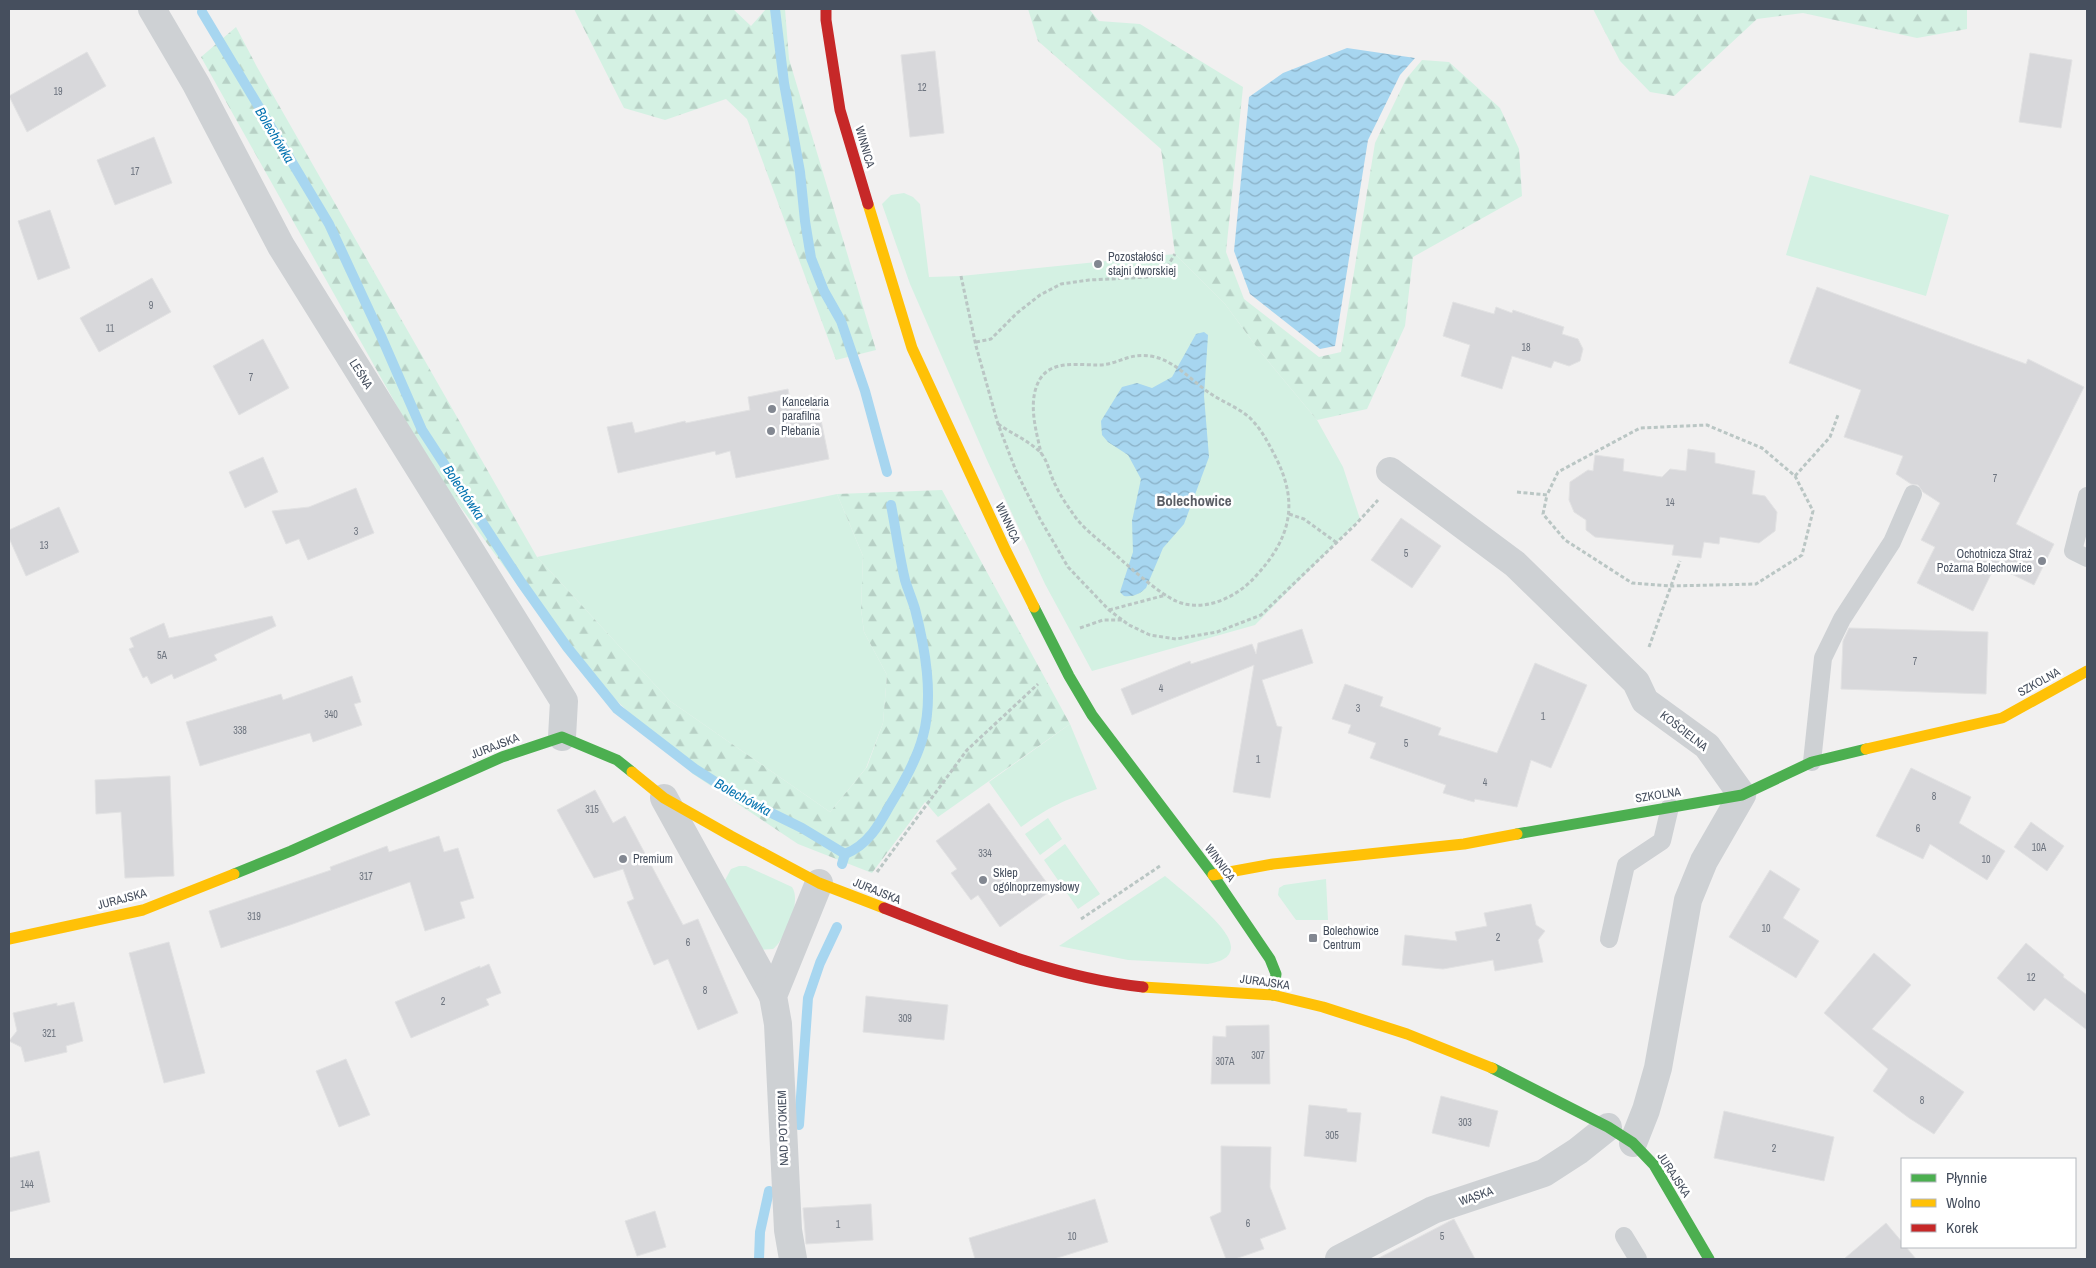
<svg xmlns="http://www.w3.org/2000/svg" width="2096" height="1268" font-family="'Archivo Narrow',sans-serif">
<style>
.green{fill:#d4f1e3}
.forest{fill:url(#forest-firs)}
.water{fill:url(#water-waves)}
.lines{fill:none;stroke-linecap:round;stroke-linejoin:round}
.stream{stroke:#a7d6f0;stroke-width:10}
.building{fill:#d8d8db;stroke:#e2e2e3}
.path{stroke:#bac6c4;stroke-width:3;stroke-dasharray:4 2.5;stroke-linecap:butt}
.lane{stroke:#ced1d4;stroke-width:18}
.street{stroke:#ced1d4;stroke-width:28}
.fast{stroke:#4caf50;stroke-width:11}
.slow{stroke:#ffc107;stroke-width:11}
.jam{stroke:#c62828;stroke-width:11}
.poi-dot{fill:#828791;stroke:#fff;stroke-width:2}
.labels{text-anchor:middle;dominant-baseline:central;stroke-width:5;stroke-linejoin:round;paint-order:stroke}
.number-label{font-size:10px;fill:#6c737e}
.street-label{font-size:12px;fill:#464f5e;stroke:#fff}
.poi-label{font-size:12px;fill:#464f5e;stroke:#fff;text-anchor:start}
.water-label{font-size:14px;font-style:italic;fill:#0674b1;stroke:#fff}
.quarter-label{font-size:15px;font-weight:bold;fill:#5b5e65;stroke:#fff}
</style>
<defs>
<pattern id="forest-firs" width="22" height="20" patternUnits="userSpaceOnUse" patternTransform="scale(1.25)"><rect width="22" height="20" fill="#d4f1e3"/><path d="M5 1l3.5 6h-7zM16 11l3.5 6h-7z" fill="#b7d0c5"/></pattern>
<pattern id="water-waves" width="16" height="10" patternUnits="userSpaceOnUse" patternTransform="scale(1.25)"><rect width="16" height="10" fill="#a7d6f0"/><path d="M0 5q4-4 8 0t8 0" fill="none" stroke="#8ab0c6"/></pattern>
</defs>
<rect width="100%" height="100%" fill="#f1f0f0"/>
<g class="green">
<polygon points="1810,175 1949,215 1926,296 1786,255"/>
<polygon points="904,193 913,197 920,204 929,277 961,276 1175,254 1225,304 1258,349 1317,420 1343,467 1360,519 1255,625 1092,671 1045,584 987,460 910,284 882,204 891,195"/>
<polygon points="837,494 863,556 861,609 864,632 887,675 883,723 866,768 830,812 670,701 537,557"/>
<path d="M1070,724L1097,789C1064,800 1049,807 1021,827L989,782Z"/>
<polygon points="1048,818 1062,839 1040,855 1025,834"/>
<polygon points="1065,844 1100,894 1078,909 1044,860"/>
<path d="M739,866H746L792,887C802,901 785,940 773,949L759,950L724,882L731,869Z"/>
<path d="M1165,876C1179,888 1232,928 1231,947C1231,959 1218,962 1208,964L1128,960L1059,946Z"/>
<polygon points="1326,879 1328,920 1296,920 1278,895 1279,888 1284,885"/>
</g>
<g class="forest">
<polygon points="574,9 733,9 751,26 766,9 785,9 789,59 876,350 836,360 747,119 726,99 665,120 624,108"/>
<polygon points="1028,9 1089,9 1099,21 1140,24 1243,87 1226,252 1244,299 1319,357 1341,352 1375,143 1406,79 1422,60 1449,62 1500,108 1519,149 1522,196 1413,257 1405,326 1367,409 1317,420 1258,349 1225,304 1175,254 1161,149 1038,41"/>
<polygon points="1593,9 1967,9 1967,29 1917,38 1803,13 1757,19 1674,96 1650,92 1620,61"/>
<polygon points="236,27 257,67 537,557 670,701 830,812 867,767 883,723 887,675 864,632 861,609 863,556 837,494 942,490 1070,724 938,817 925,802 872,873 798,844 693,774 567,653 430,465 201,57"/>
</g>
<g class="water">
<polygon points="1347,48 1415,58 1400,75 1368,140 1335,346 1320,349 1250,294 1234,251 1249,97 1283,73"/>
<path d="M1204,332L1208,335L1204,396L1209,457L1184,524L1163,548L1146,588C1140,594 1133,597 1124,596L1120,592L1133,552L1132,521L1141,479L1128,455L1108,442L1102,435L1101,421L1122,387L1137,383L1152,388L1172,377L1196,334Z"/>
</g>
<g class="lines">
<g class="stream">
<polyline points="775,9 784,83 800,172 805,221 811,258 824,291 841,321 865,391 887,472"/>
<polyline points="202,12 329,224 381,336 422,430 521,582 567,647 617,709 695,769 739,797 802,828 845,854 842,864"/>
<path d="M845,854C868,845 879,825 890,805C903,784 917,760 923,736C934,696 925,648 915,609C912,599 908,590 905,580C899,555 896,530 891,505"/>
<polyline points="799,1125 808,998 820,963 837,927"/>
<polyline points="759,1259 760,1232 769,1191"/>
</g>
</g>
<g class="building">
<polygon points="935,51 944,133 910,137 901,55"/>
<polygon points="87,52 106,86 27,132 9,96"/>
<polygon points="2030,53 2072,60 2061,128 2019,122"/>
<polygon points="154,137 172,183 115,205 97,160"/>
<polygon points="50,210 70,268 38,280 18,221"/>
<polygon points="152,278 171,312 99,352 80,318"/>
<polygon points="1817,287 2026,364 2028,359 2084,387 2016,524 2054,544 2034,585 1995,566 1973,611 1917,583 1935,547 1921,540 1940,503 1923,492 1918,485 1911,484 1896,474 1903,456 1844,437 1861,390 1789,363"/>
<polygon points="1453,302 1494,314 1496,307 1512,313 1513,310 1564,327 1562,334 1578,339 1583,349 1580,361 1569,366 1554,361 1551,368 1512,356 1502,389 1461,376 1470,345 1443,336"/>
<polygon points="263,339 289,388 239,415 213,366"/>
<polygon points="788,389 790,401 816,396 829,459 736,478 730,451 716,455 715,451 618,473 607,427 632,422 635,433 685,421 686,423 750,410 748,397"/>
<polygon points="1688,449 1715,453 1715,463 1755,471 1752,494 1765,496 1777,512 1775,531 1759,543 1720,537 1719,544 1704,542 1701,558 1672,555 1674,545 1595,537 1586,530 1586,520 1574,512 1569,500 1570,482 1588,470 1593,471 1595,455 1624,459 1623,471 1662,477 1670,469 1686,471"/>
<polygon points="263,457 278,492 245,508 229,472"/>
<polygon points="356,488 374,533 308,560 299,539 286,544 272,511 309,507"/>
<polygon points="59,507 79,552 26,576 9,538 9,530"/>
<polygon points="1401,518 1441,546 1412,588 1371,560"/>
<polygon points="272,616 276,626 214,655 217,660 174,679 172,674 151,684 147,676 143,678 129,649 134,647 130,638 164,623 169,638"/>
<polygon points="1849,628 1988,632 1986,694 1841,689 1843,641"/>
<polygon points="1302,629 1313,663 1262,680 1277,726 1282,727 1270,798 1233,792 1254,665 1132,715 1121,689 1190,661 1191,664 1252,644 1256,654 1258,643"/>
<polygon points="1535,663 1587,685 1551,768 1531,760 1517,807 1475,799 1474,802 1443,793 1446,785 1370,758 1376,743 1348,733 1351,725 1332,719 1345,684 1383,697 1380,706 1441,728 1438,735 1497,753"/>
<polygon points="352,676 361,702 354,704 362,725 313,742 310,733 200,766 186,722 281,694 283,700"/>
<polygon points="1911,768 1971,797 1959,823 2005,851 1987,880 1930,844 1923,859 1876,836"/>
<polygon points="170,776 174,876 125,878 121,812 96,814 95,780"/>
<polygon points="595,790 613,823 625,816 683,925 698,919 738,1013 698,1030 668,959 654,965 627,902 634,899 623,869 594,878 557,810"/>
<polygon points="989,803 1052,890 1000,927 978,895 971,900 951,873 957,869 936,841"/>
<polygon points="2031,822 2064,846 2047,871 2014,847"/>
<polygon points="439,836 444,852 458,848 474,898 460,902 465,918 425,931 410,882 290,925 221,948 209,911 331,870 330,867 387,846 389,852"/>
<polygon points="1770,870 1800,889 1783,918 1819,941 1796,978 1729,937"/>
<polygon points="1531,904 1536,925 1545,931 1538,940 1543,962 1495,971 1493,960 1443,969 1402,965 1405,935 1457,941 1455,932 1487,926 1484,913"/>
<polygon points="169,942 205,1073 164,1083 129,953"/>
<polygon points="2026,943 2064,975 2063,977 2087,995 2087,1030 2045,998 2034,1011 1997,978"/>
<polygon points="1874,953 1911,985 1872,1029 1964,1092 1934,1134 1909,1118 1873,1091 1888,1069 1824,1013"/>
<polygon points="489,964 501,993 486,999 489,1005 411,1038 395,1002 480,966 480,968"/>
<polygon points="866,996 948,1005 944,1040 863,1032"/>
<polygon points="74,1002 83,1041 66,1046 67,1052 25,1062 21,1047 9,1041 17,1031 13,1013 57,1003 57,1006"/>
<polygon points="1269,1025 1270,1084 1211,1084 1213,1036 1226,1037 1226,1026"/>
<polygon points="346,1059 370,1115 339,1127 316,1071"/>
<polygon points="1441,1096 1498,1111 1489,1147 1432,1133"/>
<polygon points="1309,1105 1347,1109 1347,1112 1361,1113 1356,1162 1304,1156"/>
<polygon points="1724,1111 1834,1137 1824,1181 1714,1158"/>
<polygon points="1221,1146 1271,1147 1270,1187 1286,1229 1260,1239 1264,1249 1235,1259 1226,1259 1210,1217 1221,1212"/>
<polygon points="39,1151 50,1202 9,1212 9,1158"/>
<polygon points="1095,1199 1108,1242 1054,1259 975,1259 969,1238"/>
<polygon points="871,1204 873,1240 806,1244 803,1208"/>
<polygon points="655,1211 666,1247 637,1256 625,1221"/>
<polygon points="1454,1219 1475,1259 1377,1259 1450,1221"/>
<polygon points="1886,1223 1902,1242 1902,1247 1906,1247 1916,1259 1844,1259"/>
</g>
<g class="lines">
<g class="path">
<polyline points="961,276 976,346 998,424 1016,471 1040,519 1068,567 1109,610 1129,625 1150,635 1176,639 1217,632 1261,615 1356,524 1378,500"/>
<polyline points="976,342 991,339 1017,313 1040,295 1061,284 1089,280 1150,277 1165,270 1175,254"/>
<path d="M998,424C1011,433 1029,441 1040,452C1048,460 1050,476 1056,486C1061,497 1069,508 1076,518C1087,532 1103,543 1116,555C1129,567 1160,594 1176,601C1203,613 1236,598 1255,577C1290,539 1300,504 1275,456C1268,442 1261,429 1250,418C1239,408 1223,402 1211,394C1193,382 1176,362 1155,357C1129,351 1119,365 1098,365C1079,365 1052,360 1040,379C1027,401 1036,430 1041,453"/>
<polyline points="1795,476 1830,437 1838,415"/>
<polyline points="1517,492 1547,495 1558,472 1640,428 1707,425 1762,448 1795,476 1813,511 1802,555 1756,584 1671,586 1632,583 1565,540 1543,514 1547,495"/>
<polyline points="1289,514 1304,519 1337,543"/>
<polyline points="1109,610 1166,595"/>
<polyline points="1080,628 1103,620 1122,620"/>
<polyline points="1649,647 1680,561"/>
<polyline points="877,872 967,750 1038,684"/>
<polyline points="1081,919 1160,866"/>
</g>
<g class="lane">
<polyline points="2087,496 2073,551 2087,558"/>
<polyline points="1812,762 1823,658 1842,619 1892,542 1913,494"/>
<polyline points="1609,939 1626,865 1662,841 1670,807"/>
<polyline points="1624,1236 1638,1259"/>
</g>
<g class="street">
<polyline points="152,9 196,84 281,246 564,701 562,737"/>
<polyline points="1390,471 1515,564 1636,682 1645,701 1707,746 1742,795 1704,861 1688,900 1658,1068 1646,1110 1633,1143"/>
<polyline points="664,798 773,996"/>
<polyline points="793,1259 788,1230 778,1024 773,996 819,883"/>
<polyline points="1339,1259 1433,1210 1544,1173 1578,1151 1608,1127"/>
</g>
<g class="fast">
<polyline points="1034,607 1069,676 1092,715 1213,875 1270,959 1276,974 1273,995"/>
<polyline points="1517,834 1742,795 1812,762 1866,749"/>
<polyline points="234,874 291,851 502,757 562,737 617,760 632,772"/>
<polyline points="1492,1068 1608,1127 1633,1143 1654,1165 1709,1259"/>
</g>
<g class="slow">
<polyline points="868,204 912,348 1006,551 1034,607"/>
<polyline points="1866,749 2002,718 2087,671"/>
<polyline points="632,772 664,798 731,836 819,883 884,908"/>
<polyline points="1213,875 1273,864 1464,844 1517,834"/>
<polyline points="9,939 143,910 234,874"/>
<polyline points="1143,987 1273,995 1323,1007 1407,1034 1492,1068"/>
</g>
<g class="jam">
<polyline points="826,9 826,20 840,110 868,204"/>
<path d="M884,908C969,941 1052,977 1143,987"/>
</g>
</g>
<g class="poi-dot">
<circle cx="1098" cy="264" r="5"/>
<circle cx="772" cy="409" r="5"/>
<circle cx="771" cy="431" r="5"/>
<circle cx="2042" cy="561" r="5"/>
<circle cx="623" cy="859" r="5"/>
<circle cx="983" cy="880" r="5"/>
<rect x="1308" y="933" width="10" height="10" rx="2.5"/>
</g>
<g class="labels">
<g class="number-label">
<text x="922" y="87">12</text>
<text x="58" y="91">19</text>
<text x="135" y="171">17</text>
<text x="151" y="305">9</text>
<text x="110" y="328">11</text>
<text x="1526" y="347">18</text>
<text x="251" y="377">7</text>
<text x="1995" y="478">7</text>
<text x="1670" y="502">14</text>
<text x="356" y="531">3</text>
<text x="44" y="545">13</text>
<text x="1406" y="553">5</text>
<text x="162" y="655">5A</text>
<text x="1915" y="661">7</text>
<text x="1161" y="688">4</text>
<text x="1358" y="708">3</text>
<text x="331" y="714">340</text>
<text x="1543" y="716">1</text>
<text x="240" y="730">338</text>
<text x="1406" y="743">5</text>
<text x="1258" y="759">1</text>
<text x="1485" y="782">4</text>
<text x="1934" y="796">8</text>
<text x="592" y="809">315</text>
<text x="1918" y="828">6</text>
<text x="2039" y="847">10A</text>
<text x="985" y="853">334</text>
<text x="1986" y="859">10</text>
<text x="366" y="876">317</text>
<text x="254" y="916">319</text>
<text x="1766" y="928">10</text>
<text x="1498" y="937">2</text>
<text x="688" y="942">6</text>
<text x="2031" y="977">12</text>
<text x="705" y="990">8</text>
<text x="443" y="1001">2</text>
<text x="905" y="1018">309</text>
<text x="49" y="1033">321</text>
<text x="1258" y="1055">307</text>
<text x="1225" y="1061">307A</text>
<text x="1922" y="1100">8</text>
<text x="1465" y="1122">303</text>
<text x="1332" y="1135">305</text>
<text x="1774" y="1148">2</text>
<text x="27" y="1184">144</text>
<text x="1248" y="1223">6</text>
<text x="838" y="1224">1</text>
<text x="1072" y="1236">10</text>
<text x="1442" y="1236">5</text>
</g>
<g class="street-label">
<text transform="translate(865 147) rotate(74)">WINNICA</text>
<text transform="translate(361 374) rotate(58)">LEŚNA</text>
<text transform="translate(1008 523) rotate(65)">WINNICA</text>
<text transform="translate(2039 682) rotate(-29)">SZKOLNA</text>
<text transform="translate(1684 731) rotate(38)">KOŚCIELNA</text>
<text transform="translate(495 746) rotate(-21)">JURAJSKA</text>
<text transform="translate(1658 795) rotate(-9)">SZKOLNA</text>
<text transform="translate(1220 863) rotate(54)">WINNICA</text>
<text transform="translate(877 891) rotate(22)">JURAJSKA</text>
<text transform="translate(122 899) rotate(-15)">JURAJSKA</text>
<text transform="translate(1265 982) rotate(8)">JURAJSKA</text>
<text transform="translate(783 1128) rotate(-92)">NAD POTOKIEM</text>
<text transform="translate(1674 1175) rotate(57)">JURAJSKA</text>
<text transform="translate(1476 1196) rotate(-19)">WĄSKA</text>
</g>
<g class="poi-label">
<text x="1108" y="257">Pozostałości<tspan x="1108" dy="14">stajni dworskiej</tspan></text>
<text x="782" y="402">Kancelaria<tspan x="782" dy="14">parafilna</tspan></text>
<text x="781" y="431">Plebania</text>
<text x="2032" y="554" text-anchor="end">Ochotnicza Straż<tspan x="2032" dy="14">Pożarna Bolechowice</tspan></text>
<text x="633" y="859">Premium</text>
<text x="993" y="873">Sklep<tspan x="993" dy="14">ogólnoprzemysłowy</tspan></text>
<text x="1323" y="931">Bolechowice<tspan x="1323" dy="14">Centrum</tspan></text>
</g>
<g class="water-label">
<text transform="translate(275 135) rotate(59)">Bolechówka</text>
<text transform="translate(464 492) rotate(56)">Bolechówka</text>
<text transform="translate(743 797) rotate(29)">Bolechówka</text>
</g>
<g class="quarter-label">
<text x="1194" y="500">Bolechowice</text>
</g>
</g>
<rect width="2096" height="1268" fill="none" stroke="#464f5e" stroke-width="20"/>
<rect x="1901" y="1158" width="175" height="90" fill="#ffffff" stroke="#b5b9bf"/>
<rect x="1911" y="1174" width="25" height="8" fill="#4caf50" stroke="#b5b9bf"/>
<text x="1946" y="1183" font-size="15" fill="#464f5e">Płynnie</text>
<rect x="1911" y="1199" width="25" height="8" fill="#ffc107" stroke="#b5b9bf"/>
<text x="1946" y="1208" font-size="15" fill="#464f5e">Wolno</text>
<rect x="1911" y="1224" width="25" height="8" fill="#c62828" stroke="#b5b9bf"/>
<text x="1946" y="1233" font-size="15" fill="#464f5e">Korek</text>
</svg>
